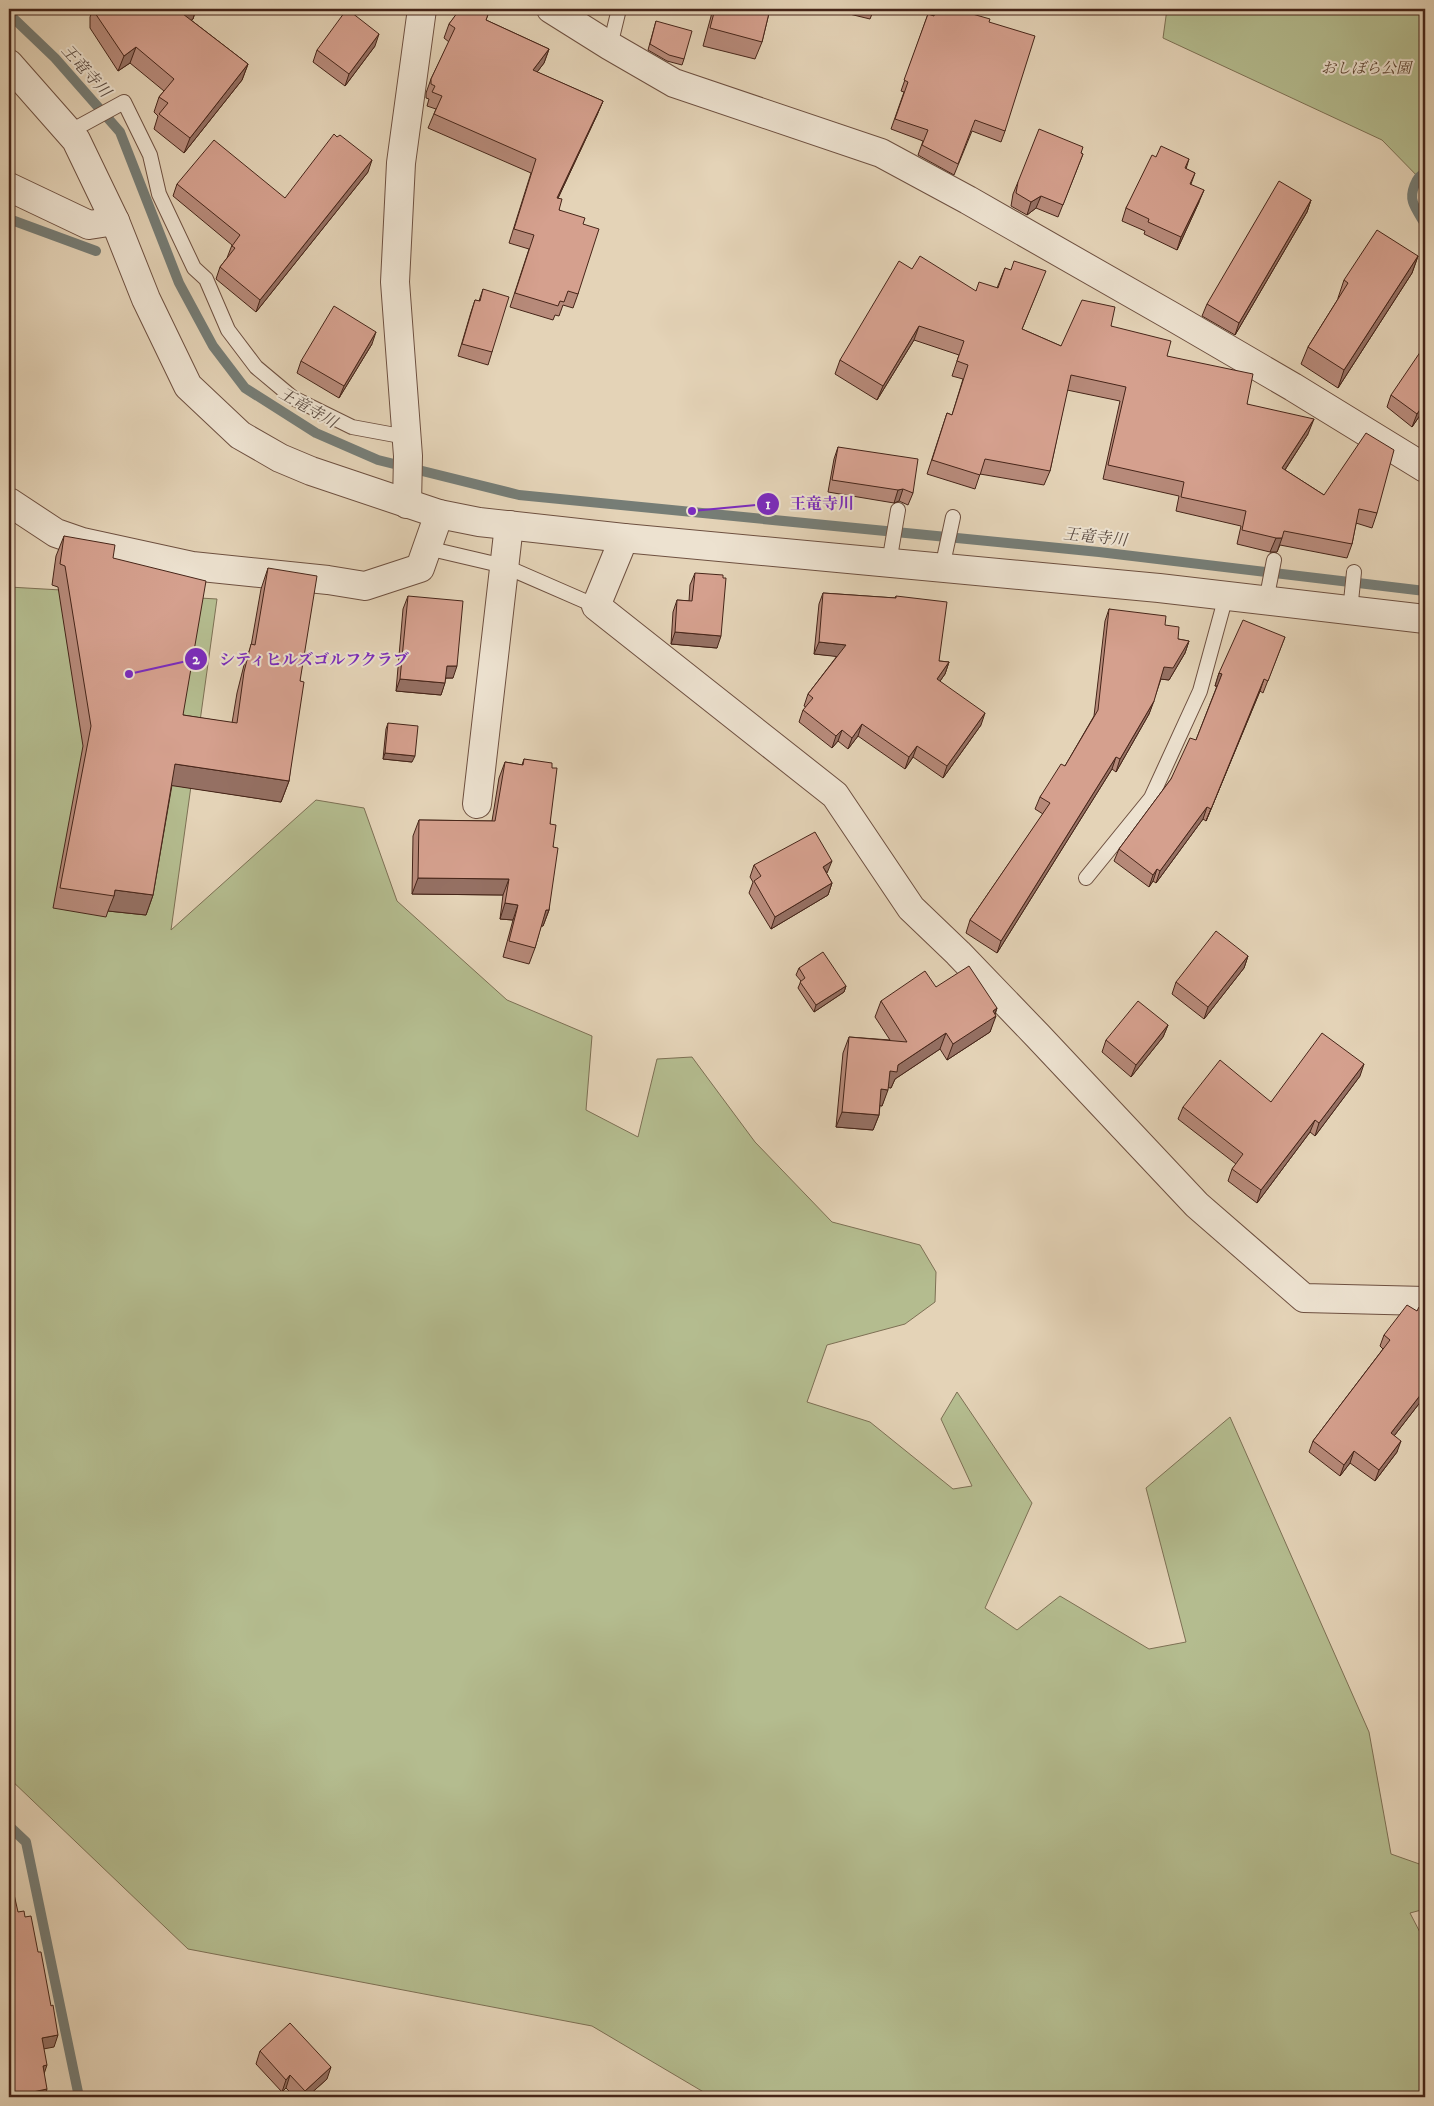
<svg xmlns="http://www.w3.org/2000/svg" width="1434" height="2106" font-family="'IM FELL DW Pica','Noto Serif JP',serif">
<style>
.green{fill:#b4bc8f;stroke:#7d7054}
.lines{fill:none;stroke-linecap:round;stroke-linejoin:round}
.stream{stroke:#767d76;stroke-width:10}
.lane-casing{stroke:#6e5040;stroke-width:16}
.street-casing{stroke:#6e5040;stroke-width:30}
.lane{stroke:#ede2d0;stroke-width:14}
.street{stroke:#ede2d0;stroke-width:28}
.wall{fill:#b78a7a;stroke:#462519}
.shaded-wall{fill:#957063;stroke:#462519}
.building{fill:#d5a08e;stroke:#462519}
.labels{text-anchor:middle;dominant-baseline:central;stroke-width:4;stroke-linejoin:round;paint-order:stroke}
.park-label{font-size:15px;font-style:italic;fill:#5c4331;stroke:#ede2d0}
.water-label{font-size:16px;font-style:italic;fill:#5a4a40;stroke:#ede2d0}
.leader{fill:none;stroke:#7b2cbf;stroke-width:2}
.callout-dot{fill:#7b2cbf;stroke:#ede2d0;stroke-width:2}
.mark-label{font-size:15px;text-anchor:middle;font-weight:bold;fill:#fff}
.callout-label{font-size:16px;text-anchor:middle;font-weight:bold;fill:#7b2cbf;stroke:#ede2d0;stroke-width:4;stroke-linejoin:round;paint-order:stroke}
</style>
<rect width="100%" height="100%" fill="#e4d3b7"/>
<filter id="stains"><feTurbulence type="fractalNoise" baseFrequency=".004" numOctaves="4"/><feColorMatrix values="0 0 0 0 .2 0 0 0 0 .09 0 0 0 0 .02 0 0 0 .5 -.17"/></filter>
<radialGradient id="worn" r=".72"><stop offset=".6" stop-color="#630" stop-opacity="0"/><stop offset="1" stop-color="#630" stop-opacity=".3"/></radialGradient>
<g class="green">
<polygon points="1167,9 1425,9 1425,184 1382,140 1163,38"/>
<polygon points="9,587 217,599 171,930 316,800 364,808 397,901 507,1000 592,1036 586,1110 638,1137 657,1059 692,1057 755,1142 832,1222 920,1245 936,1272 935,1302 905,1324 827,1345 807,1402 870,1422 953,1489 972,1486 941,1419 957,1392 1032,1503 985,1608 1017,1630 1060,1596 1149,1649 1186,1642 1146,1488 1230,1417 1369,1732 1391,1854 1425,1866 1425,1909 1410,1913 1425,1942 1425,2097 712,2097 592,2026 188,1949 9,1778"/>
</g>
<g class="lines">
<g class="stream">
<polyline points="9,14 55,58 120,132 179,283 213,346 245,388 316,433 378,460 519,495 1099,552 1425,591"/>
<path d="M1425,173C1416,176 1410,193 1413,202C1415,209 1421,217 1425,224"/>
<polyline points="9,219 96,251"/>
<polyline points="9,1826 26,1842 79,2097"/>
<polyline points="173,2097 183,2097"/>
</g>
<g class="lane-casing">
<g id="lane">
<polyline points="610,46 619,9"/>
<polyline points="69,132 124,102 150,155 159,194 194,268 206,279 228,330 256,367 293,398 352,427 406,437"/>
<polyline points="427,548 504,566 596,606"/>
<polyline points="889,563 898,510"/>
<polyline points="942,568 953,517"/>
<polyline points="1266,601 1274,560"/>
<polyline points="1350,611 1354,572"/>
<polyline points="1086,878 1151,798 1200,691 1226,596"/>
</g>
</g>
<g class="street-casing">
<g id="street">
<polyline points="551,9 610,46 674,83 881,153 968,200 1173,317 1293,387 1425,468"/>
<polyline points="9,64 76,140 115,221 146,299 188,386 240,435 280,458 311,471 439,514 479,522 624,538 1159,588 1425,619"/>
<polyline points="9,187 89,225 115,221"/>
<polyline points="9,502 56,533 82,542 192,566 328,580 365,586 420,568 439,514"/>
<polyline points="407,504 408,456 395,282 401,163 422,9"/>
<polyline points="624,538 596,606 835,795 911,908 958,953 1037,1035 1197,1205 1304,1298 1425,1301"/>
<polyline points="477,804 509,525"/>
</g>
</g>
<use href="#lane" class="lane"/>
<use href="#street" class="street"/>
</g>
<g class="wall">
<polygon points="93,9 196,9 193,19 191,20 248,64 242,80 184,153 154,129 158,116 154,112 159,97 164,91 130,63 118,71 90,28 90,17"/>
<polygon points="458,9 490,9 486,20 549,49 544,63 537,72 603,101 597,115 558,198 559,210 583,224 578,294 573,308 563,305 559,316 555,315 553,320 510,307 529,249 509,243 531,173 428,128 436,109 427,106 429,99 426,98 426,93 431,79 449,42 444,38 449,24 460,10"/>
<polygon points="713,9 770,9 762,42 755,59 703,46"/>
<polygon points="834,9 874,9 870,19 833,10"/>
<polygon points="935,9 989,22 1005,131 1001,142 972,131 954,175 918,155 923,141 891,129 904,92 901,91 928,14 933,16"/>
<polygon points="656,21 684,59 682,65 667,61 648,50"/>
<polygon points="375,46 345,86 313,62 317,50"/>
<polygon points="1081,153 1083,154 1058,217 1036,208 1027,215 1011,206 1013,194 1018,182"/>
<polygon points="1156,157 1189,159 1186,169 1195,173 1191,184 1199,202 1177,250 1144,234 1145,231 1122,221 1126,208"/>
<polygon points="368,172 256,312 216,279 220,267 227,258 232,245 173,196 177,184 285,198"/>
<polygon points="1311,200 1307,212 1235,335 1202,316 1207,304"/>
<polygon points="1418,256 1412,273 1338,388 1301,364 1308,347 1338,299 1338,298 1344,280"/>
<polygon points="1005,268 1040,285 1022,329 1061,346 1111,326 1167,356 1247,404 1308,434 1285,470 1324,495 1377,513 1372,528 1356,523 1352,544 1347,558 1280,545 1277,552 1270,552 1237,544 1241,526 1176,511 1179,496 1103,479 1120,401 1067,390 1050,471 1044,485 980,474 975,489 927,474 947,413 952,415 963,379 952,376 959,355 914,340 877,400 835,374 840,360 976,291 997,288"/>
<polygon points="483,289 492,352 488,365 458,356 471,312 475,300 479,301"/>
<polygon points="372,344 339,398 297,373 301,361"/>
<polygon points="1391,395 1425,408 1412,427 1387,407"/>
<polygon points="838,447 913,493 908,505 899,501 894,503 828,492 834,459"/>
<polygon points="64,536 113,558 183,715 232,723 237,693 244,665 251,646 261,589 268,568 300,681 289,781 281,802 172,785 153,895 146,915 108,911 106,917 53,908 83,746 58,587 52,585 56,556"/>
<polygon points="695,573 717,648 671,644 673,612 677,600 689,601 690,585"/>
<polygon points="823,593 895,598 896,596 939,661 949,662 945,674 940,681 981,725 943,778 913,757 905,769 858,736 848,749 838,741 832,748 799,722 803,710 806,707 804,706 808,694 837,656 814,654 819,604"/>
<polygon points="408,596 453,678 446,678 441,695 396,691 403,609"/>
<polygon points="1109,609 1165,625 1178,639 1189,641 1185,653 1169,680 1161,679 1149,714 1116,772 1112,769 997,953 966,933 970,920 1043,814 1035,809 1040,797 1065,766 1094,716 1105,621"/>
<polygon points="1285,637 1263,693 1260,691 1206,821 1203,819 1156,883 1153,881 1149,887 1114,861 1119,849 1171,779 1196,740 1217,686 1215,686 1219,673"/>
<polygon points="388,723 412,762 383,759 386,729"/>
<polygon points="524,759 552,768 550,824 553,847 549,910 543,926 541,926 535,948 529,964 503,957 513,920 500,919 503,895 412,894 413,836 419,820 492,821 499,778 505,762 522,765"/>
<polygon points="754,865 827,874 832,883 828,895 771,929 749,893 753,882 750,877"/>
<polygon points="1248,956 1244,968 1204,1019 1172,994 1176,982"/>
<polygon points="799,968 846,986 844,992 814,1012 798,988 801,981 796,975"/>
<polygon points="936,987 997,1008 990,1032 947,1060 940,1049 895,1079 891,1088 888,1087 882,1106 880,1105 879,1115 873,1130 836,1127 843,1053 849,1037 890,1040 875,1017 881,1001"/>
<polygon points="1168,1025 1163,1037 1131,1077 1102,1052 1106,1040"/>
<polygon points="1360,1076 1315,1136 1310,1132 1257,1203 1228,1181 1232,1169 1236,1164 1178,1119 1183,1107 1271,1102"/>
<polygon points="1417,1311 1425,1311 1425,1396 1394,1436 1397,1452 1375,1481 1350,1463 1340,1476 1309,1452 1313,1441 1383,1349 1380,1346 1384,1335"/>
<polygon points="260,2051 327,2079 307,2097 295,2097 286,2088 282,2092 256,2064"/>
</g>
<g class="shaded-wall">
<polygon points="191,9 196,9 193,19 178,29 183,14"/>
<polygon points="379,34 375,46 345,86 349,74"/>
<polygon points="136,47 130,63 118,71 124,56"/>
<polygon points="549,49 544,63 528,84 533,70"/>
<polygon points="248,64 242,80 184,153 190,138"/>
<polygon points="603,101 597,115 552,211 557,198"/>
<polygon points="372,160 368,172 256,312 260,300"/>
<polygon points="1204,190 1199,202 1177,250 1181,237"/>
<polygon points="1041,196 1036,208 1027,215 1031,202"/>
<polygon points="1311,200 1307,212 1235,335 1239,323"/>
<polygon points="1418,256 1412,273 1338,388 1344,370"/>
<polygon points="919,326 914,340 877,400 883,386"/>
<polygon points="376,332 372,344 339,398 344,386"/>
<polygon points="1425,402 1425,408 1412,427 1417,414"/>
<polygon points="1314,419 1308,434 1277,482 1282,468"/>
<polygon points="903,489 899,501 894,503 898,490"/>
<polygon points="1276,538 1282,538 1277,552 1270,552"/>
<polygon points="675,632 721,636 717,648 671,644"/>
<polygon points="1189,641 1185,653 1169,680 1160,679 1164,667"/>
<polygon points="819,642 846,645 841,657 814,654"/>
<polygon points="949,662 945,674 933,691 937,679"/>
<polygon points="447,666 457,666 453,678 442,678"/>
<polygon points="1219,673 1222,674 1218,686 1215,686"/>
<polygon points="400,679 445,683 441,695 396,691"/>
<polygon points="1264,679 1260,691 1206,821 1211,809"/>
<polygon points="1154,701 1149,714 1116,772 1120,759"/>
<polygon points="985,713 981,725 943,778 947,766"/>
<polygon points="862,724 858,736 848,749 852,738"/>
<polygon points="842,730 838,741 832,748 836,736"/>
<polygon points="917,746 913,757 905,769 909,757"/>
<polygon points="385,753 415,756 412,762 383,759"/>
<polygon points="1116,757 1112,769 997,953 1001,941"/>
<polygon points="175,764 289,781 281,802 168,785"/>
<polygon points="1207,807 1203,819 1156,883 1160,871"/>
<polygon points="832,861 827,873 823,867"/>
<polygon points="1157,869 1153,881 1149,887 1153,875"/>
<polygon points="418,878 509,879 503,895 412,894"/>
<polygon points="832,883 828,895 771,929 775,917"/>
<polygon points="115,890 153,895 146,915 108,911 114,896"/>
<polygon points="505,903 518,905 513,920 500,919"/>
<polygon points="546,910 549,910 543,926 540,926"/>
<polygon points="1248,956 1244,968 1204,1019 1208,1007"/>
<polygon points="846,986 844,992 814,1012 816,1005"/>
<polygon points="997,1008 993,1018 996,1016 990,1032 947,1060 953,1044"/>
<polygon points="1168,1025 1163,1037 1131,1077 1136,1065"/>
<polygon points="946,1033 940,1049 895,1079 891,1088 884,1087 890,1071 898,1065"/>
<polygon points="1364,1064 1360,1076 1315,1136 1319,1123"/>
<polygon points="881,1089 888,1090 882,1106 875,1105"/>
<polygon points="842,1112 879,1115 873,1130 836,1127"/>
<polygon points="1315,1120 1310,1132 1257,1203 1261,1190"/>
<polygon points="1425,1389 1425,1396 1387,1445 1391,1433"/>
<polygon points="1401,1441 1397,1452 1375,1481 1379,1470"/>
<polygon points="1354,1451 1350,1463 1340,1476 1344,1465"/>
<polygon points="58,2035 54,2047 38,2050 42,2038"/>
<polygon points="47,2065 43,2077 43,2066"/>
<polygon points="331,2067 327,2079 307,2097 303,2097 305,2091"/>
<polygon points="290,2075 286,2088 282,2092 286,2080"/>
<polygon points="47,2089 45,2097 9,2097"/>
</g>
<g class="building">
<polygon points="95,9 191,9 183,14 248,64 190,138 159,114 168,103 159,97 174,79 136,47 124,56 95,13"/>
<polygon points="347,9 379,34 349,74 317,50"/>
<polygon points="460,9 490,9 486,20 549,49 533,70 603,101 557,198 562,199 559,210 585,218 583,224 599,229 578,294 568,291 564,302 560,301 558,306 515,293 534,235 514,229 536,159 434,114 442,96 432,92 435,86 431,84 431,79 455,28 449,24"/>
<polygon points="715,9 770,9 762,42 710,28"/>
<polygon points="936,9 955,9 990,19 989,22 1035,36 1005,131 975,120 958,164 922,145 928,130 895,119 908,82 904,80 928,14 934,16"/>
<polygon points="656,21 692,31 684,59 669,55 650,44"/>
<polygon points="1039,129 1083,147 1081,153 1083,154 1063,205 1041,196 1031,202 1016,193 1018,182"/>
<polygon points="334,134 337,137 340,135 372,160 260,300 220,267 235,248 232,246 240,235 177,184 214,140 285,198"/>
<polygon points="1161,146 1189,159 1185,168 1195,173 1190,184 1204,190 1181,237 1148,222 1149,219 1126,208 1152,155 1156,157"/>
<polygon points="1279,181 1311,200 1239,323 1207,304"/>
<polygon points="1377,230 1418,256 1344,370 1308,347 1348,283 1344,280"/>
<polygon points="920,256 976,291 979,282 998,288 1005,268 1011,270 1014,261 1046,271 1022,329 1061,346 1082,300 1115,307 1111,326 1171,341 1167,356 1253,374 1247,404 1314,419 1282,468 1324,495 1366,433 1394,450 1377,513 1359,509 1352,544 1284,531 1282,538 1276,538 1242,530 1246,511 1181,497 1184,482 1108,465 1126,387 1071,375 1050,471 985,459 980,475 932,460 947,413 952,415 968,365 957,361 964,341 919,326 883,386 840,360 899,261 912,269"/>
<polygon points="483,289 509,297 492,352 462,344 475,300 480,301"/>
<polygon points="334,306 376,332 344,386 301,361"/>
<polygon points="1425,345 1425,402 1417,414 1391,395"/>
<polygon points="838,447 918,459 913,493 903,489 898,490 832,480"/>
<polygon points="64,536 115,545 113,558 206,581 183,715 237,723 244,672 251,644 255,645 268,568 317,576 300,681 304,682 289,781 175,764 153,895 115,890 114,896 60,888 91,726 65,566 60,564"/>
<polygon points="695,573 723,575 723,578 726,578 721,636 675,632 677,600 692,601"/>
<polygon points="823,593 896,598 896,596 947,602 939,661 949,662 937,679 985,713 947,766 917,746 909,757 862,724 852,738 842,730 836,736 803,710 813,698 808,694 846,645 819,642"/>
<polygon points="408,596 463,601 457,666 447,666 445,683 400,679"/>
<polygon points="1109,609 1166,616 1165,625 1179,627 1178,639 1189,641 1173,668 1164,667 1154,701 1120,759 1116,757 1001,941 970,920 1050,803 1040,797 1061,764 1065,766 1098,710"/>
<polygon points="1243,620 1285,637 1268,681 1264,679 1211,809 1207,807 1160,871 1157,869 1153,875 1119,849 1171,779 1190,738 1196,740 1222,674 1219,673"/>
<polygon points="388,723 418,726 415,756 385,753"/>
<polygon points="524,759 552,763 552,768 557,768 550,824 556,825 553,847 558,848 549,910 546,910 535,948 509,941 518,905 505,903 509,879 418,878 419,820 495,821 505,762 523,765"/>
<polygon points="815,832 832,861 823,867 832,883 775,917 754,881 761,876 754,865"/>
<polygon points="1216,931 1248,956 1208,1007 1176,982"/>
<polygon points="823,952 846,986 816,1005 800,982 805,978 799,968"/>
<polygon points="969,966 997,1008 993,1011 996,1016 953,1044 946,1033 898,1065 897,1072 890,1071 888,1090 881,1089 879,1115 842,1112 849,1037 907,1042 881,1001 925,971 936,987"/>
<polygon points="1138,1001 1168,1025 1136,1065 1106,1040"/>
<polygon points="1322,1033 1364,1064 1319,1123 1315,1120 1261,1190 1232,1169 1243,1154 1183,1107 1220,1060 1271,1102"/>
<polygon points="1407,1305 1417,1311 1419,1307 1425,1311 1425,1389 1391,1433 1401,1441 1379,1470 1354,1451 1344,1465 1313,1441 1390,1340 1384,1335"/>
<polygon points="9,1872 18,1912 24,1911 25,1917 31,1916 38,1952 41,1952 51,2006 53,2005 58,2035 42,2038 47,2065 43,2066 47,2089 9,2097"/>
<polygon points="290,2023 331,2067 305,2091 290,2075 286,2080 260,2051"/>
</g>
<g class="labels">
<g class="park-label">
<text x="1366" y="68">おしぼら公園</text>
</g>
<g class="water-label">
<text transform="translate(86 71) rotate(48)">王竜寺川</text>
<text transform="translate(308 408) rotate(30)">王竜寺川</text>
<text transform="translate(1095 537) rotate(6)">王竜寺川</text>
</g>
</g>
<path class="leader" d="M692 511L768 504M129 674L196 659"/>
<g class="callout-dot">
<circle cx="692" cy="511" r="5"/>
<circle cx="129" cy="674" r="5"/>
<circle cx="768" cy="504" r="12"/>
<circle cx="196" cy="659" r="12"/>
</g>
<g class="mark-label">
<text x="768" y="509">1</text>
<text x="196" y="664">2</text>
</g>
<g class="callout-label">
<text x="822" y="509">王竜寺川</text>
<text x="314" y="665">シティヒルズゴルフクラブ</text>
</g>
<rect width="1434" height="2106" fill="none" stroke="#e4d3b7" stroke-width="30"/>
<rect x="10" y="10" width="1414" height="2086" fill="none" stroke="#462519" stroke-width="2.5"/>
<rect x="15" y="15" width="1404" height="2076" fill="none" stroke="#462519"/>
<rect width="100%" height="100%" filter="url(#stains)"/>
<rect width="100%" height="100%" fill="url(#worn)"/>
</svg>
